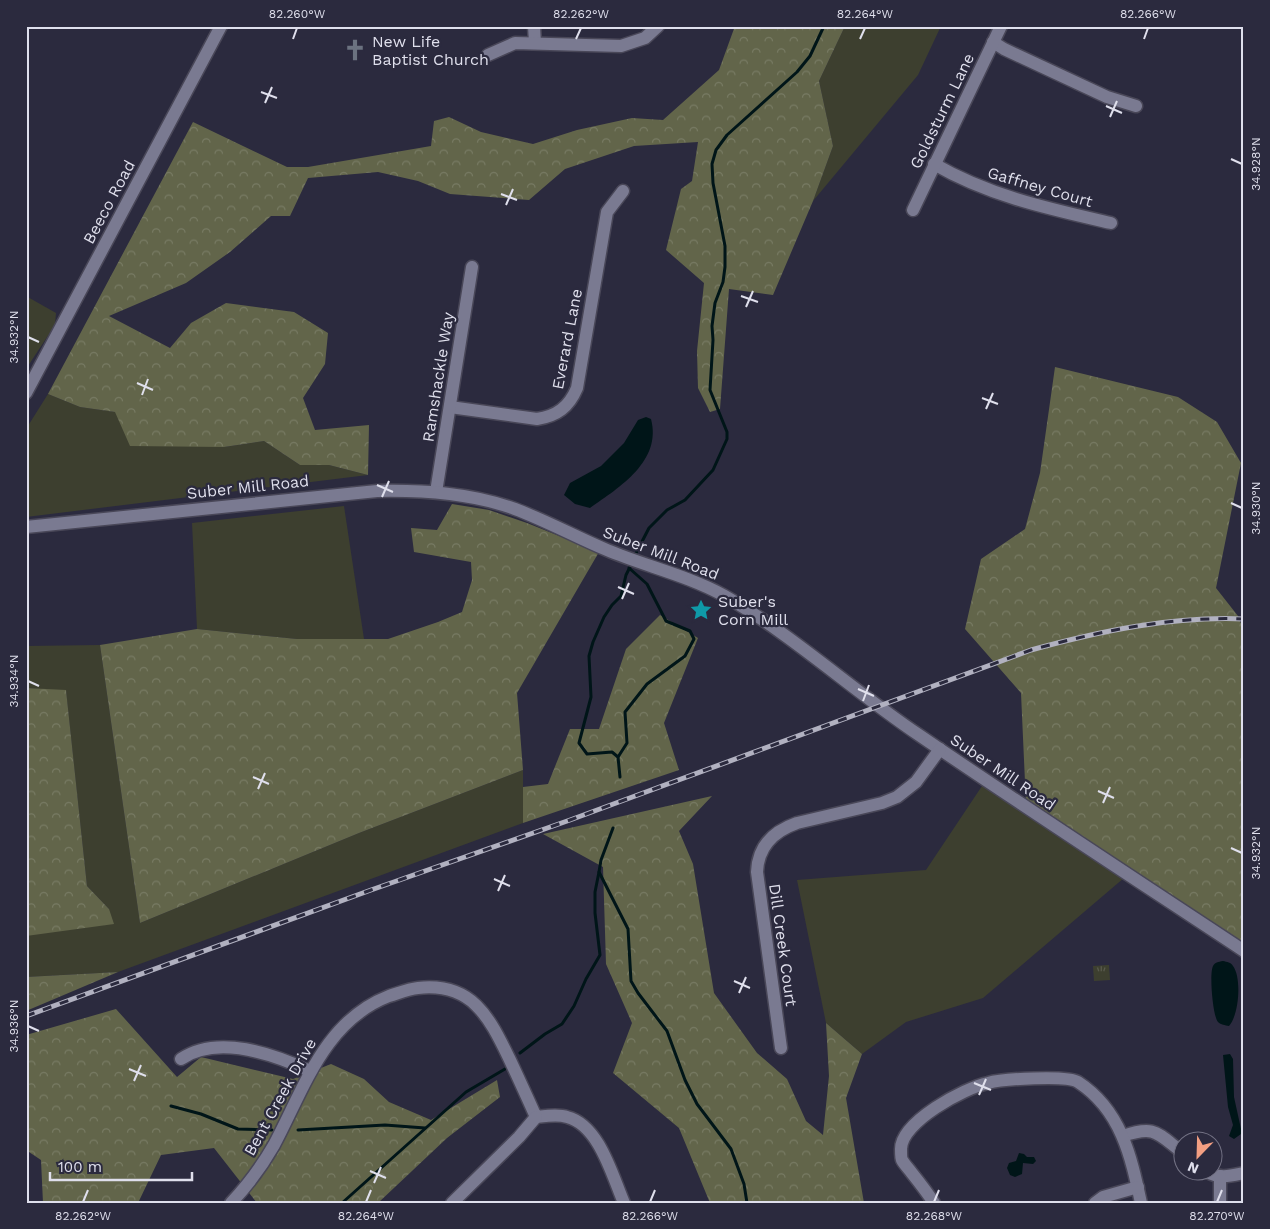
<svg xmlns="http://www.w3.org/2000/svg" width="1270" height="1229" font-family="'Work Sans',sans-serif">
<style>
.green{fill:#3d3f2f}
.forest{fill:url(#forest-crowns)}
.park{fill:url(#park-tufts)}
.water{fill:#001518}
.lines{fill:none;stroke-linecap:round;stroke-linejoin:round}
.stream{stroke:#001518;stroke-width:3}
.minor-casing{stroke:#494758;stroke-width:15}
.minor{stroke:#7a7a91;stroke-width:12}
.rail-casing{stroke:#b1b1c0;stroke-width:5}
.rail{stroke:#2b2a3e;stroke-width:3;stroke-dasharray:9;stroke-linecap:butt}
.ticks{fill:none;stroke:#dfdfec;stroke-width:2}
.labels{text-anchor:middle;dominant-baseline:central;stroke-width:4.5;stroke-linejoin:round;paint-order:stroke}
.poi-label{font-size:16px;fill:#dfdfec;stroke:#2b2a3e;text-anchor:start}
.street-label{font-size:16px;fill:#dfdfec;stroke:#2b2a3e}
.neatline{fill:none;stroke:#dfdfec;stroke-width:2}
.ticks-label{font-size:12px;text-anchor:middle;fill:#dfdfec}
</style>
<defs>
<pattern id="forest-crowns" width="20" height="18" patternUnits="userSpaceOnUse" patternTransform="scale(1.25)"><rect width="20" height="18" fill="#62654a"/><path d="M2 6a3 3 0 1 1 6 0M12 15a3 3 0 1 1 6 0" fill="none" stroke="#787b64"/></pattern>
<pattern id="park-tufts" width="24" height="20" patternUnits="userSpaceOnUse" patternTransform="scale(1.25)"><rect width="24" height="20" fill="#3d3f2f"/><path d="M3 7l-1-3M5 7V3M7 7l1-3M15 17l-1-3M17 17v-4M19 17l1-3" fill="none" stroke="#595a4d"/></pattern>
</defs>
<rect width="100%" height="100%" fill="#2b2a3e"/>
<g class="green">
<polygon points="845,26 941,26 918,75 813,201 833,146 819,81"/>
<polygon points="26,296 56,313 55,325 26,369"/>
<polygon points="48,394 80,407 115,412 224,447 264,441 300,465 329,465 368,475 26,517 26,429"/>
<polygon points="344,506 364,639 297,639 197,629 192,523"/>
<polygon points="100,645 140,923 359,833 523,770 523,823 118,972 26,977 26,935 109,909 87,886 66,691 26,688 26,646"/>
<polygon points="986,780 1131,872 983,998 906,1022 862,1054 826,1023 797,880 926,870"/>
</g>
<g class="forest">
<polygon points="735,26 845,26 819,81 833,146 813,201 773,295 729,289 720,409 710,412 698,388 697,351 704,283 666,250 681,189 692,181 698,142 634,146 565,169 529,200 450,194 418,181 378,172 308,178 290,216 271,216 230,252 186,283 109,316 170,348 191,323 226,303 294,312 328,333 325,364 303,398 315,430 369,425 368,475 329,465 300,465 264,441 224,447 130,446 115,412 80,407 48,394 193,122 287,167 308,167 431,146 434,121 449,117 481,132 533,144 577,130 632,118 663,120 719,70"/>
<polygon points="1055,367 1178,397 1217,422 1241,463 1216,588 1238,616 1244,631 1244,942 1230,937 1026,804 1021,693 965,629 981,559 1025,529 1040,473"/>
<polygon points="452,504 489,510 527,523 599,552 517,693 523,770 359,833 140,923 100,645 197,629 297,639 388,639 438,622 462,612 472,580 471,562 414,552 411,528 437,530"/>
<polygon points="660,615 698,638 664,723 679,770 523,823 523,787 548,784 570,729 599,729 626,649"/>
<polygon points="26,688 66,690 87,886 109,909 114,924 26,936"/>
<polygon points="712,796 679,831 693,864 714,993 757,1053 787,1079 806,1121 823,1135 829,1076 826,1023 862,1054 846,1098 864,1203 710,1203 679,1128 613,1073 632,1023 606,964 603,867 543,834"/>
<polygon points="118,972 26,1011 26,977"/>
<polygon points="116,1009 177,1077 201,1057 293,1079 331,1064 364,1079 389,1102 431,1120 497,1080 500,1097 447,1138 378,1203 257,1203 214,1148 161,1155 138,1203 43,1203 41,1160 26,1150 26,1035"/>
</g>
<polygon class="park" points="1109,965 1110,980 1094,981 1093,966"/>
<g class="water">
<path d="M646,417L651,419C662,461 620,487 590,508L575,504L564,495L570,483L601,466L624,443L638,420Z"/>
<path d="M1223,961C1227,962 1231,962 1233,966C1242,978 1239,1015 1229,1026C1225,1025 1221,1025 1218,1022C1213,1017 1209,974 1213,966C1215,962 1218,962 1223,961Z"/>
<polygon points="1230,1054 1233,1059 1234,1097 1241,1129 1241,1134 1234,1139 1229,1136 1233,1125 1228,1107 1223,1055"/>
<polygon points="1019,1153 1024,1154 1027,1157 1034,1157 1036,1161 1033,1164 1023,1163 1022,1174 1015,1177 1010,1175 1007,1168 1009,1163 1016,1161"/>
</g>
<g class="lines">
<g class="stream">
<polyline points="634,557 649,528 667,510 685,500 713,470 727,439 727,432 710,390 713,340 712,326 715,303 723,282 725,267 725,246 713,183 712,164 716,150 727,135 797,72 810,56 824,26"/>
<polyline points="618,757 627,743 625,712 647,684 685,656 694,639 690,631 666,621 647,584 629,568"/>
<polyline points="620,777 618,757 612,752 587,754 579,743 591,697 589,656 593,642 604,617 612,605 621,596 626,575 632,563"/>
<polyline points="613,828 601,860 599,872 628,929 631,981 638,993 667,1031 685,1080 697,1104 731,1149 744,1184 747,1203"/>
<polyline points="520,1053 545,1034 562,1024 574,1006 586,979 600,955 595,913 595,892 599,872"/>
<polyline points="171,1106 201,1114 238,1129 272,1130"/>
<polyline points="298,1130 385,1125 425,1128"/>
<polyline points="342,1203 466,1092 505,1069"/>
</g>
<g class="minor-casing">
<g id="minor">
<polyline points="534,26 535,43"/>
<polyline points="993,42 1004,49 1107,97 1136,106"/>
<polyline points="488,55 515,43 621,46 645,38 658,26"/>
<path d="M934,164C989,196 1050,209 1111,223"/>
<polyline points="913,210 1001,26"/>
<polyline points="26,393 221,26"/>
<path d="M450,407L537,419C557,416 569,407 577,388L607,212L623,191"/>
<polyline points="436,492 472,267"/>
<path d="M26,527L377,491C424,490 471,493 515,509C547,521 576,537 607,550C645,566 686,575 723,595C793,635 852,690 919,735C1026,808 1135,879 1244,951"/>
<path d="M781,1048L757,872C758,846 774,831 797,823L882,803L897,797L916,782L940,749"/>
<path d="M181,1059C218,1034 273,1054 310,1071"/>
<path d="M1123,1136C1155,1125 1157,1133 1182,1152"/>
<path d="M1207,1172C1220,1179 1230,1176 1244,1173"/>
<path d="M231,1203C248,1185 262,1166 274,1145C304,1089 324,1021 389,996C399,993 408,989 418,988C472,982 489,1017 509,1058C518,1077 527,1097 536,1117C546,1116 558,1114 567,1117C599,1125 612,1175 624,1203"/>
<polyline points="452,1203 519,1137 536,1117"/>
<path d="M934,1203C927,1192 919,1182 911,1172C909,1169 904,1164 902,1160C901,1158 901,1152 901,1149C901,1122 964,1088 988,1083C1002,1079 1067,1075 1078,1082C1121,1110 1131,1156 1141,1203"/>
<polyline points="1095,1203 1103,1197 1138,1187"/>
<polyline points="1220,1203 1220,1176"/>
</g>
</g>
<use href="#minor" class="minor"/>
<g class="rail-casing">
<path id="rail" d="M26,1016L371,890L570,820L1031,650C1100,631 1172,616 1244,619"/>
</g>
<use href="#rail" class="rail"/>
</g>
<path class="ticks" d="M293,39L297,28M576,39L581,28M860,39L865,28M1144,39L1148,28M261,92L277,98M265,103L272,87M1106,106L1122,113M1110,117L1117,101M1231,159L1242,164M501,194L517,200M506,205L513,189M741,296L758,302M746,307L753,291M28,337L39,342M137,383L153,390M142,395L148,379M982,398L998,404M986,409L993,393M377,485L393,492M382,497L389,481M1231,503L1242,508M618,587L634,594M622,599L629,583M28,681L39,686M858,689L874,696M863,701L869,685M253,777L269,784M258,789L265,773M1098,791L1114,798M1103,803L1110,787M1231,848L1242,853M494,879L510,886M498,891L505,875M734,981L750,988M739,993L746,977M28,1026L39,1031M129,1069L146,1076M134,1081L141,1065M974,1083L991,1090M979,1095L986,1079M370,1171L386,1178M374,1183L381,1167M83,1202L88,1190M366,1202L371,1190M650,1202L655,1190M934,1202L939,1190M1217,1202L1222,1190"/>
<defs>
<g id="church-bare" transform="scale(1.725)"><path d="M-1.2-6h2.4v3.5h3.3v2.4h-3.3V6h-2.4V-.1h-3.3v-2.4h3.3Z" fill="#6b7280" stroke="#2b2a3e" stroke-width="2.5" paint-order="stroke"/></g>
<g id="sight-bare" transform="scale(1.725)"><path d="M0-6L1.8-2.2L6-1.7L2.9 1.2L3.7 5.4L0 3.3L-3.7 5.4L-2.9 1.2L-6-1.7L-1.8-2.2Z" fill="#0f9aa8" stroke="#2b2a3e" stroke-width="2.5" paint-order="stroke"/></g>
</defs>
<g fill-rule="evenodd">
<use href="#church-bare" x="355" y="50"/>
<use href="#sight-bare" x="701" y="610"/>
</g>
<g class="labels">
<g class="poi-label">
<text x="372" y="41">New Life<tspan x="372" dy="18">Baptist Church</tspan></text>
<text x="718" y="601">Suber's<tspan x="718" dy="18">Corn Mill</tspan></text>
</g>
<g class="street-label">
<text transform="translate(942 111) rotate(-64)">Goldsturm Lane</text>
<text transform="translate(1040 187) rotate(16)">Gaffney Court</text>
<text transform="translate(109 202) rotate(-62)">Beeco Road</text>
<text transform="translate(567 339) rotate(-79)">Everard Lane</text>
<text transform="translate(438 377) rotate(-81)">Ramshackle Way</text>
<text transform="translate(248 487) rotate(-6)">Suber Mill Road</text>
<text transform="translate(661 553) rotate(21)">Suber Mill Road</text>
<text transform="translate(1003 772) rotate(34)">Suber Mill Road</text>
<text transform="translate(783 945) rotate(82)">Dill Creek Court</text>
<text transform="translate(280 1097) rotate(-61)">Bent Creek Drive</text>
</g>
</g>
<rect width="1270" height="1229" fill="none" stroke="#2b2a3e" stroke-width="55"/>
<g transform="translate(1198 1156) rotate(203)"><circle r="24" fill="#2b2a3e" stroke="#737284"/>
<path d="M0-4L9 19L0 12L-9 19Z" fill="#f39f82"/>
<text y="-8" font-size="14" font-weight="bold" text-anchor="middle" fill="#dfdfec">N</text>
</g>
<path d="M50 1172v8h142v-8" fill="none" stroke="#dfdfec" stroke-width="2.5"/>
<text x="58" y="1172" font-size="15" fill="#dfdfec" stroke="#2b2a3e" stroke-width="4" paint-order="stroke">100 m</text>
<rect x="28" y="28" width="1214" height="1174" class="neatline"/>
<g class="ticks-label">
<text x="297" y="18">82.260°W</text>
<text x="581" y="18">82.262°W</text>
<text x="865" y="18">82.264°W</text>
<text x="1148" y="18">82.266°W</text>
<text transform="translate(1256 164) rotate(-90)" y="4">34.928°N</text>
<text transform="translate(14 337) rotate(-90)" y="4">34.932°N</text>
<text transform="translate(1256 508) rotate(-90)" y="4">34.930°N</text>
<text transform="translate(14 681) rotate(-90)" y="4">34.934°N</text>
<text transform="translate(1256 853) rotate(-90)" y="4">34.932°N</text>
<text transform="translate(14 1026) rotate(-90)" y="4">34.936°N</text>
<text x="83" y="1220">82.262°W</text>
<text x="366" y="1220">82.264°W</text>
<text x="650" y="1220">82.266°W</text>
<text x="934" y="1220">82.268°W</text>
<text x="1217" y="1220">82.270°W</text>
</g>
</svg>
